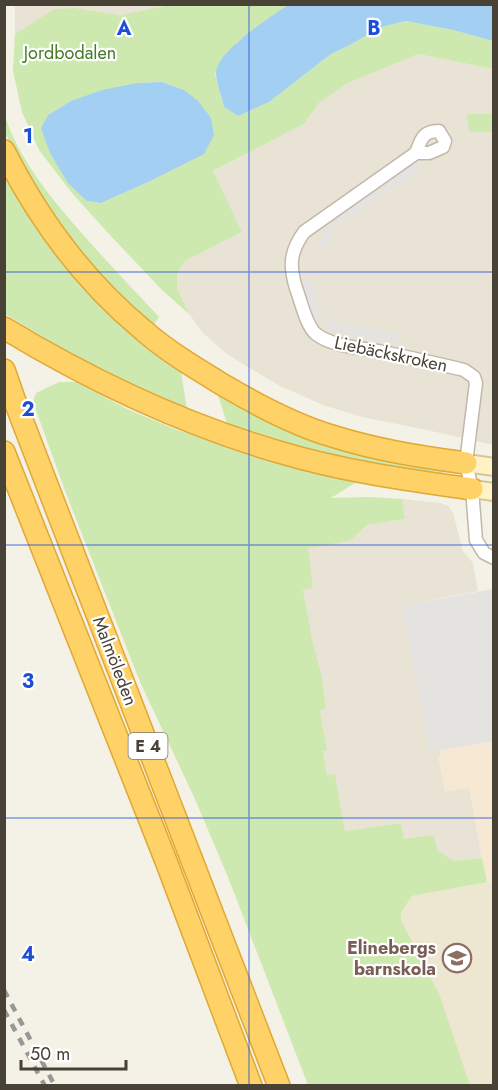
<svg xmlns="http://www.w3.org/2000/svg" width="498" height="1090" font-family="Jost,sans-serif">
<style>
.residential{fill:#e8e3d5}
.commercial{fill:#f6e8d2}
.education{fill:#ede6d1}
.green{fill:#cde9af;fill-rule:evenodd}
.parking{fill:#e5e3df}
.water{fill:#a2cff2}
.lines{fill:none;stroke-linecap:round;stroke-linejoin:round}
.street-casing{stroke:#c0b9aa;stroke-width:15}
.secondary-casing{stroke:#d5c696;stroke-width:20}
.highway-casing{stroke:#e1a834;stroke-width:24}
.street{stroke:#fff;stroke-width:12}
.secondary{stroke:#fff3c6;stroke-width:16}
.highway{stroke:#ffd267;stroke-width:21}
.rail{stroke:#979797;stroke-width:4.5;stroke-dasharray:8 8;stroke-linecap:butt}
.grid{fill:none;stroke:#1d4ed8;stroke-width:1.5;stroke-opacity:0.55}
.labels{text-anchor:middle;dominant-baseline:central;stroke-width:4.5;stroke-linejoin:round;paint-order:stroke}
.shield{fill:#fff;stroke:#7e7a72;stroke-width:1.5}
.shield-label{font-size:16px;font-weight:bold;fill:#474136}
.park-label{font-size:18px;fill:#447b27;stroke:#fff}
.street-label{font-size:18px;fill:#474136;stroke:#fff}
.education-label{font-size:18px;font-weight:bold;fill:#785e54;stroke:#fff;text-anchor:end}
.grid-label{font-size:20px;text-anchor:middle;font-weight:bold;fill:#1d4ed8;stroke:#fff;stroke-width:4.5;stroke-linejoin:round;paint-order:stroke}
</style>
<rect width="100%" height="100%" fill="#f4f1e7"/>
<g class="residential">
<polygon points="15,5 170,5 120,15 75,8 55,9 15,34"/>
<polygon points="418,54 493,69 493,445 427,430 362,417 323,405 278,385 228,355 203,333 189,314 177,288 177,274 185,261 242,232 212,172 304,124 319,103 346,84"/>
<polygon points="402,499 441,503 448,506 453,513 463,551 473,563 478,591 402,606 440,750 441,757 438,757 469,787 482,858 454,861 437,850 404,839 401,823 345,831 335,774 327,775 323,750 327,749 320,711 326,709 322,677 317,678 303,590 313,587 307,548 350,541 367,525 405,519"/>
</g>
<polygon class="commercial" points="493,740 493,881 487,882 469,788 445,792 438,757 441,756 440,750"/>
<polygon class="education" points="493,881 493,1085 470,1085 440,996 401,920 401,912 412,896"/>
<g class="green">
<path d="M170,5H288L237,42L215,74L224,107L238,116L269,102L331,54L348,46L381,27L406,21L453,30L493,41V69L418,54L346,84L319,103L304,124L213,171L242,232L185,261L177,274V288L189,314L162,290L109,234L72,193L39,150L22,112L13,71L15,34L54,9L75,8L120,15ZM162,82L184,90L146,183L101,203L87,201L41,128L48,115L71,101L138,83Z"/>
<path d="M4,113C18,158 48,194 78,229C104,259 132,288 159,317L153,326L127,305L92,268L27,177L5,133Z"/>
<polygon points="467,114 493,114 493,132 469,132"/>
<polygon points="4,167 132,334 181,372 187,410 85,362 5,314"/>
<polygon points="59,382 77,382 127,409 177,430 228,447 358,481 331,498 369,497 402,499 405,519 367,525 350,541 308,548 313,588 303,590 313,645 322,677 326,709 320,711 327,750 323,751 327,775 335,774 345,831 401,823 404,839 434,835 437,850 454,861 482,858 487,882 412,896 401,912 401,920 440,996 470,1085 308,1085 228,877 194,797 140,682 67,496 33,402 36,393"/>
<path d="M217,392L437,467L446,472C429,476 413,471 396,468C338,459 282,441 227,423Z"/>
</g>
<g class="parking">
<polygon points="416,162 421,171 386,194 380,185"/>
<polygon points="377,187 383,196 338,225 326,248 318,244 329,221 338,224 333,216"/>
<polygon points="312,279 323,317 313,320 302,282"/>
<polygon points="329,320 401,334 400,344 327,330"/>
<polygon points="493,589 493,741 430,752 402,606"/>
</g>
<g class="water">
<path d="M288,5H493V41L453,30L406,21L381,27L348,46L331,54L269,102L238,116L224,107C222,97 217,85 216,75C214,52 271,17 288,5Z"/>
<polygon points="162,82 184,90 198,101 211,118 214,135 204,154 146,183 101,203 87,201 68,183 50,153 41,128 48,115 71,101 102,90 138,83"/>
</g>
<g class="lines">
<g class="street-casing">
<path id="street" d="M416,153H429L443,147L445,141L439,131C423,131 421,139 416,153L304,232C290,252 289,265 296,288C301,301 306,326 316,334C331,346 360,348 378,351C407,357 435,363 464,370L474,377L476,383L466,463L472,489L476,540L484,553L494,558"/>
</g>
<g class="secondary-casing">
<g id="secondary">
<polyline points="466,463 494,467"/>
<polyline points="472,489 494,492"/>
</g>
</g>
<g class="highway-casing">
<g id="highway">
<path d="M4,151C38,218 85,282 143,330C168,352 197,369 225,386C259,406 295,425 332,436C376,450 421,457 466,463"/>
<path d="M4,328C90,380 182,424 279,452C342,471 407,480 472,489"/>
<polyline points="4,370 17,407 279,1086"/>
<polyline points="4,452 166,861 251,1086"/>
</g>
</g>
<use href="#street" class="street"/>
<use href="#secondary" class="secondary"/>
<use href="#highway" class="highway"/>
<g class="rail">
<polyline points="4,990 55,1086"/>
<polyline points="4,1010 45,1086"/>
</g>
</g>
<path class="grid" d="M249,4V1086M4,272H494M4,545H494M4,818H494"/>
<defs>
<g id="school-ring" transform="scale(1.5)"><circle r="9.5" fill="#fff" stroke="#8d6e63" stroke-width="1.5"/><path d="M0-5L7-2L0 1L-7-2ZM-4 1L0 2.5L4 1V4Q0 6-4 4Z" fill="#8d6e63"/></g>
</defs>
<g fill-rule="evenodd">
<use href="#school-ring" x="457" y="958"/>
</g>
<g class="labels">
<rect class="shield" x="128.5" y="733" width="39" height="26" rx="4.5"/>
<g class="shield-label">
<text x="148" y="746">E 4</text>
</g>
<g class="park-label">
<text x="70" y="53">Jordbodalen</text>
</g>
<g class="street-label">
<text transform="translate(391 354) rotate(12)">Liebäckskroken</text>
<text transform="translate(115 661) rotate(69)">Malmöleden</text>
</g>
<g class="education-label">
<text x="436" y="948">Elinebergs<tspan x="436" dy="21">barnskola</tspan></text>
</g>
</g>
<g class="grid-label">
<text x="124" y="35">A</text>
<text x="374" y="35">B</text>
<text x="28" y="143">1</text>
<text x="28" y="416">2</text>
<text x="28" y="688">3</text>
<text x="28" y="961">4</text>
</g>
<rect width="498" height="1090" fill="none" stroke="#474136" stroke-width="12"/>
<path d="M21 1060v9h105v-9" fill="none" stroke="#474136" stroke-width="3"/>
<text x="30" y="1060" font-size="18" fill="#474136" stroke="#ffffff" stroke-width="4.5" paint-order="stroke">50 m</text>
</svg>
